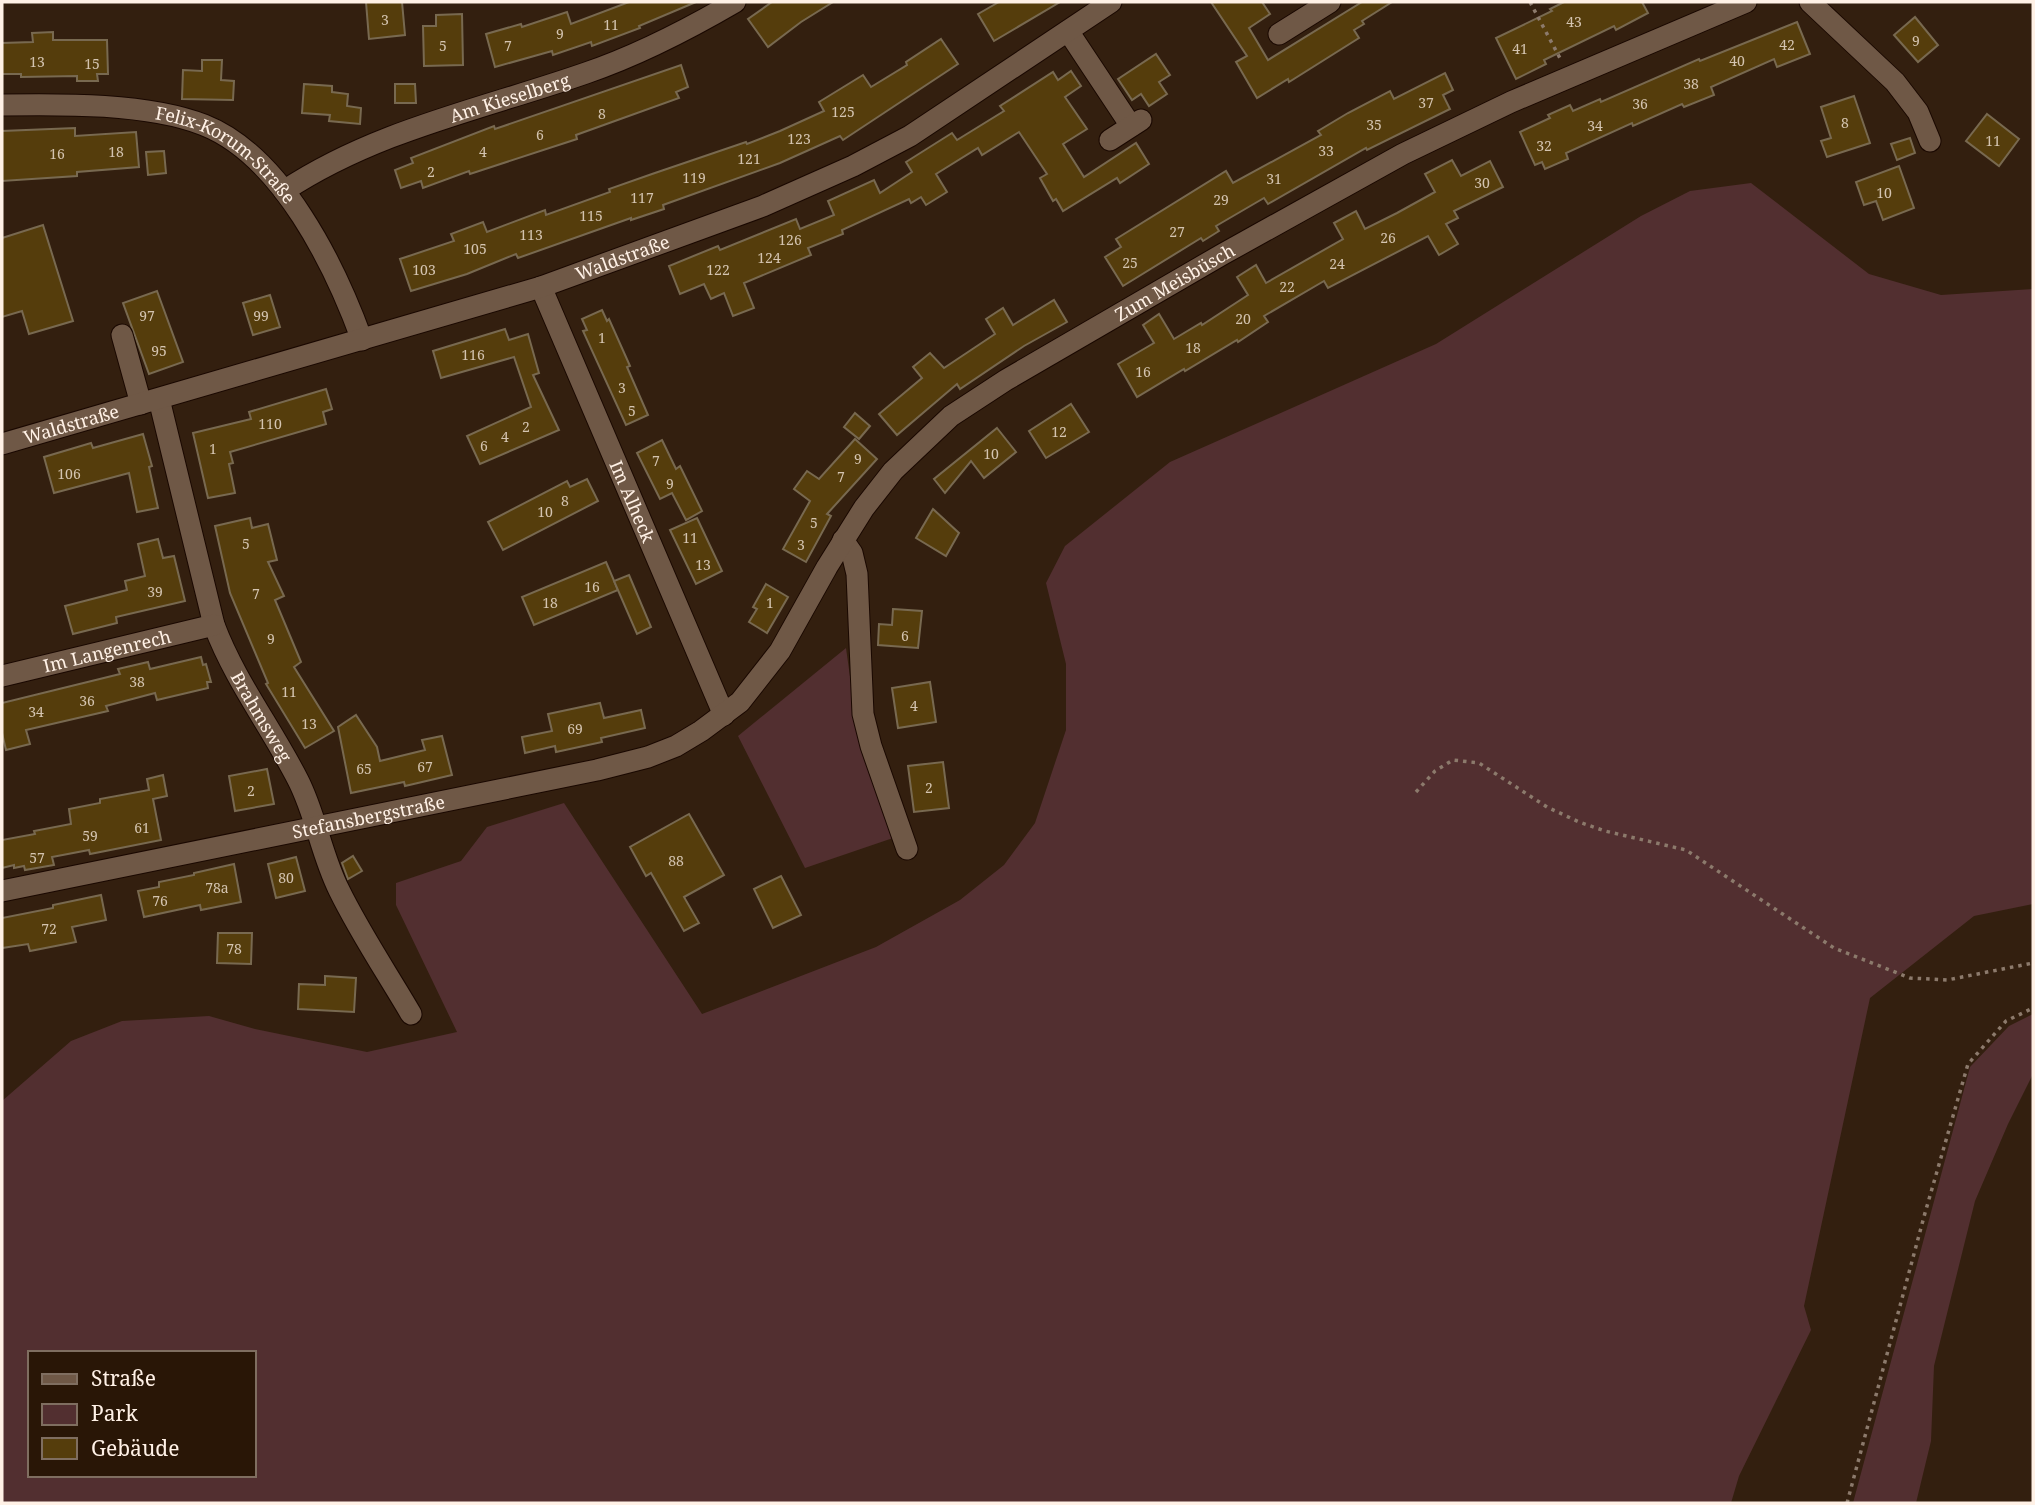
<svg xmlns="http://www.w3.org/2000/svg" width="2035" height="1505" font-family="'Noto Serif',serif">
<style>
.green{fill:#522f30;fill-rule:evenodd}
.building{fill:#553d0c;stroke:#786950;stroke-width:2}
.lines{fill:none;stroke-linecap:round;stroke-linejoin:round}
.minor-casing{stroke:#1a0800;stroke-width:23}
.path{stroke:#8c7a6c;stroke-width:3.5;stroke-dasharray:3.5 5;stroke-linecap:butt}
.minor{stroke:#6f5846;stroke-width:21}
.labels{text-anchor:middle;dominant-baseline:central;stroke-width:6;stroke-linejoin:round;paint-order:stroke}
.number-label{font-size:14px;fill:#d4c4b0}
.street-label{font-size:18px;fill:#fff1e6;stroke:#291606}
</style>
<rect width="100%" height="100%" fill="#331f0f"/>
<g class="green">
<path d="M1751,183L1869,274L1941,295L2033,289V904L1974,916L1870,998L1804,1306L1811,1330L1739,1476L1731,1503H2V1101L71,1041L122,1021L209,1016L255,1029L367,1052L457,1032L396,905V883L461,861L487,827L564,803L702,1014L876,947L960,900L1004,865L1035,823L1066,730V664L1046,583L1065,546L1170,462L1436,344L1641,216L1690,191ZM30,1353H254V1475H30Z"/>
<polygon points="846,648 856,719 893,838 805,868 738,736"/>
<polygon points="2033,1014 2033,1074 2008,1124 1975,1201 1934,1366 1931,1441 1916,1503 1853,1503 1970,1067 2009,1026"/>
</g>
<g class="building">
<polygon points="366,2 402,2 405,35 369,39"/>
<polygon points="629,2 696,2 639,26 640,28 592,46 591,42 553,55 552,51 495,67 486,34 521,24 522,27 567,12 571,24"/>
<polygon points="772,2 833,2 801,22 768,47 748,19"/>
<polygon points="999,2 1060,2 994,41 978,14"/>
<polygon points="1211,2 1262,2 1270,14 1249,28 1268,60 1362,2 1392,2 1362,21 1364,24 1354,30 1359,38 1289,82 1288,79 1257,98 1236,62 1247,56"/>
<polygon points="1564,2 1642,2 1648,13 1616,30 1614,26 1544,60 1546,64 1516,79 1496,38 1552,11 1550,9"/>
<polygon points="462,14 463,65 424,66 423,26 436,26 436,15"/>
<polygon points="1915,17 1938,45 1918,62 1894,35"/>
<polygon points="1797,22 1810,54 1777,67 1774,59 1711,87 1714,95 1684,107 1682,104 1633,126 1632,123 1566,153 1568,159 1545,169 1542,162 1535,165 1520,132 1550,118 1548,115 1570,105 1573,111 1600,99 1601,102 1699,59 1700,61"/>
<polygon points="53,32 53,40 107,40 108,74 97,74 98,81 77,81 77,76 21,77 21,74 2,74 2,43 33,42 32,33"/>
<polygon points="941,39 958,64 843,140 840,136 780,163 663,205 664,209 631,220 631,218 518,258 516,254 467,274 411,291 400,259 454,241 451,234 483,222 487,232 545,210 546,215 610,192 609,189 652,174 746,142 747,144 780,131 824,111 819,102 863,75 871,87 907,65 906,62"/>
<polygon points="1156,54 1170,75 1159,82 1167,94 1149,106 1141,94 1132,100 1118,79"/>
<polygon points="202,60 222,60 221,80 234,81 233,100 182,99 183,70 202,71"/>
<polygon points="681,65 688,87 676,92 679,98 576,135 577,139 470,174 469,171 423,188 421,181 401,188 395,170 413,163 411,158 494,126 495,129"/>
<polygon points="1071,71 1081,86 1065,97 1087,129 1063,144 1084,177 1136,143 1149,164 1120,183 1117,178 1063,211 1056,199 1053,201 1040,178 1047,174 1019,132 982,155 978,148 936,174 947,192 926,205 921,197 911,203 909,199 842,230 843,234 808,248 811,255 744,283 754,308 733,316 724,293 711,299 704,284 680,294 669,266 718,246 720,250 796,219 800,229 834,215 828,201 874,180 880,193 912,172 906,162 952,133 957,140 1004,111 1000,106 1053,72 1058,80"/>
<polygon points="1445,73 1453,90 1443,95 1450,109 1367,150 1366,148 1268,204 1264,198 1216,226 1219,231 1203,241 1201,238 1123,286 1105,257 1121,247 1116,239 1226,171 1233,183 1321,135 1318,131 1348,113 1390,91 1394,99"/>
<polygon points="304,84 332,86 332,92 348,94 347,106 361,108 360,124 329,121 330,115 302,113"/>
<polygon points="395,84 415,84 416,103 395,103"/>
<polygon points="1854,96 1870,143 1827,157 1821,141 1831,138 1821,107"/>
<polygon points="1987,114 2019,139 1999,166 1966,141"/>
<polygon points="75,128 75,136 136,132 139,167 77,172 77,176 2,181 2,131"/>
<polygon points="1910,138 1915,153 1897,160 1891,144"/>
<polygon points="164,151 166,173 148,175 146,152"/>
<polygon points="1452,160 1461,176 1490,161 1503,187 1454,211 1458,218 1446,224 1458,244 1439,255 1428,236 1328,288 1324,281 1264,316 1268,322 1238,342 1237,340 1185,371 1184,369 1137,397 1118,364 1154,343 1143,325 1159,314 1174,339 1201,323 1202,325 1248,295 1237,277 1256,265 1266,283 1343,239 1334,223 1356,211 1365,229 1397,213 1435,192 1425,174"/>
<polygon points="1899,166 1914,208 1883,220 1876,201 1864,205 1856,182"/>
<polygon points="43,225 73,321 29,334 22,311 2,317 2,238"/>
<polygon points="157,291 183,362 149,374 123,303"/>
<polygon points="270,295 280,327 253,335 243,303"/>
<polygon points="1054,300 1067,322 1024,346 960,389 957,384 897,435 879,414 922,378 913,367 930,353 944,368 995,334 986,319 1003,308 1013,325"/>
<polygon points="602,310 607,321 609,319 630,366 627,367 648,415 626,425 583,331 587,330 582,319"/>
<polygon points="505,329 509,340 528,334 539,373 533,375 559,430 480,464 467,436 531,407 514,357 441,378 433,351"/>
<polygon points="326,389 332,409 323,412 326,424 230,452 233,463 229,464 235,493 208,498 193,433 251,419 249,412"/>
<polygon points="1071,404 1089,432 1046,458 1029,431"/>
<polygon points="855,413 870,426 859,439 844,427"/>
<polygon points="997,428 1016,452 984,478 971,461 945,493 934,479"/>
<polygon points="143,434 152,466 149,467 158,508 137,512 129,473 54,493 44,457 91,443 93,448"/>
<polygon points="855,439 877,459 827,514 831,516 806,562 783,549 810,501 794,489 807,471 819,479"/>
<polygon points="662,440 676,469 680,466 702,511 686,520 672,493 660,499 637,453"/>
<polygon points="587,479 598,501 503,550 488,522 567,481 570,487"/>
<polygon points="933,509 959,533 946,556 916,538"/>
<polygon points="250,518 252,528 268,524 277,560 268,562 284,596 275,600 301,662 294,667 334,731 305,748 266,684 268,683 230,593 215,526"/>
<polygon points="697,518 722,571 696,584 670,530"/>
<polygon points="158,539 163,558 174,556 185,601 116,617 117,623 73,634 65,606 127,590 125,581 145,576 138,544"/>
<polygon points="606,562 618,590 534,625 522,597"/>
<polygon points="629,575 651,627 637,634 614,581"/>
<polygon points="766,584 788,597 767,633 749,622 757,609 753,607"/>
<polygon points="893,609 922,611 918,648 878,645 879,624 892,625"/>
<polygon points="201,657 203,665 206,664 211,682 207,682 208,688 157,700 155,693 106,706 108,711 26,730 30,744 6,750 2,733 2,703 120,674 118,669 148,662 150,669"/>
<polygon points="930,682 936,722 898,728 892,688"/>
<polygon points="600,703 604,718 641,710 645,728 601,738 602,742 556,752 555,746 525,753 522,737 552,731 548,714"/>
<polygon points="356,715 377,747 380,761 425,750 422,740 442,736 452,775 405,786 404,782 351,793 338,727"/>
<polygon points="943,762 949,808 914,812 908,766"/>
<polygon points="267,769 274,804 235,811 229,776"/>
<polygon points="163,775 167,796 153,799 161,840 90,854 89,850 52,857 54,865 25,870 24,866 14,868 14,865 2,868 2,840 35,834 34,831 71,824 69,809 100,803 100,799 149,790 147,779"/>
<polygon points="689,814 724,875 684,897 699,923 684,931 651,873 646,876 630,847"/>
<polygon points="353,856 362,871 348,879 342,863"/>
<polygon points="296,857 305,891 276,898 268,864"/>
<polygon points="234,864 241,902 201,910 200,905 144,917 138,891 159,887 159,882 194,875 194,873"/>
<polygon points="781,876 801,915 773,928 754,889"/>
<polygon points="101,895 106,920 72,927 76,942 30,951 28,944 2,948 2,918 53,908 53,905"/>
<polygon points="218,933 252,933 251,964 217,963"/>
<polygon points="325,976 356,978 354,1012 298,1009 299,984 325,985"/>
</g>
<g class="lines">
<g class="minor-casing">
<g id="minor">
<polyline points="1810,2 1895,82 1918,112 1930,141"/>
<polyline points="1068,31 1131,126"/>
<polyline points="1279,34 1330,2"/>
<path id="s1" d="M2,105C62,104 148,103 204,125C282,156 335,266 362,340"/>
<polyline points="1110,140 1141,120"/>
<path id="s2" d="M284,191C376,130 483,109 586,73C639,55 687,30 735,2"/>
<path id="s3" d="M541,287L724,715"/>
<polyline points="122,335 141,404"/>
<path id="s4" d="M159,399L214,625C235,681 271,727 298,780C316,815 321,854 339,890C360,933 387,973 411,1014"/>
<path id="s5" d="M2,444L541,287L763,206L853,166L910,136L1111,2"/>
<polyline points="843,540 852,553 857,574 863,714 871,746 907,849"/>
<path id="s6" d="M2,676L214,625"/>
<path id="s7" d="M2,891L597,770L648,757L676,746L701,731L740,702L780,651L827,567L864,508L893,471L951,416L1006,380L1223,254L1403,154L1511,102L1746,2"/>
</g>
</g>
<g class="path">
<polyline points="1530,2 1561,60"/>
<polyline points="1416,792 1435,771 1453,760 1479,763 1547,807 1579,822 1605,831 1686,850 1834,948 1910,978 1947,980 2033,963"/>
<polyline points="1847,1503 1925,1213 1968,1064 2006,1021 2033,1008"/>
</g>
<use href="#minor" class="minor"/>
</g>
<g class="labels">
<g class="number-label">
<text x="385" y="19">3</text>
<text x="1574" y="21">43</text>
<text x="611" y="24">11</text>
<text x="560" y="33">9</text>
<text x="1916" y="40">9</text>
<text x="1787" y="44">42</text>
<text x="443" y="45">5</text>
<text x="508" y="45">7</text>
<text x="1520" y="48">41</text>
<text x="1737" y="60">40</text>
<text x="37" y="61">13</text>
<text x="92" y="63">15</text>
<text x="1691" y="83">38</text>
<text x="1426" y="102">37</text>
<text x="1640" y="103">36</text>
<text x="843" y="111">125</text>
<text x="602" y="113">8</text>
<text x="1845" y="122">8</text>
<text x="1374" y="124">35</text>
<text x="1595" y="125">34</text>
<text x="540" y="134">6</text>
<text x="799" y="138">123</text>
<text x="1993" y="140">11</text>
<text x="1544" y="145">32</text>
<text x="1326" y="150">33</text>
<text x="116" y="151">18</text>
<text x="483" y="151">4</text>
<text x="57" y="153">16</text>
<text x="749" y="158">121</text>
<text x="431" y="171">2</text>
<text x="694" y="177">119</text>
<text x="1274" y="178">31</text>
<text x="1482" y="182">30</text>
<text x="1884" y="192">10</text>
<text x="642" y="197">117</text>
<text x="1221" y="199">29</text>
<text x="591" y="215">115</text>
<text x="1177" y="231">27</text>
<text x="531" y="234">113</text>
<text x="1388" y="237">26</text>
<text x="790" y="239">126</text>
<text x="475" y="248">105</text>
<text x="769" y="257">124</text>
<text x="1130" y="262">25</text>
<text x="1337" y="263">24</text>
<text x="424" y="269">103</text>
<text x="718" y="269">122</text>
<text x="1287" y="286">22</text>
<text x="147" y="315">97</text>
<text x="261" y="315">99</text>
<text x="1243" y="318">20</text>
<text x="602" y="337">1</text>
<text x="1193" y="347">18</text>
<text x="159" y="350">95</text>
<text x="473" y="354">116</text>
<text x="1143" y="371">16</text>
<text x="622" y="387">3</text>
<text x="632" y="410">5</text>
<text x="270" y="423">110</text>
<text x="526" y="426">2</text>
<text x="1059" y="431">12</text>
<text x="505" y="436">4</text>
<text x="484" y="445">6</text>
<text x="213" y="448">1</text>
<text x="991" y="453">10</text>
<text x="858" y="458">9</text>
<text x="656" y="460">7</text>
<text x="69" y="473">106</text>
<text x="841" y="476">7</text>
<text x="670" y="483">9</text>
<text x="565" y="500">8</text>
<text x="545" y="511">10</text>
<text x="814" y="522">5</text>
<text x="690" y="537">11</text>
<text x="246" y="543">5</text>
<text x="801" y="544">3</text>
<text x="703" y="564">13</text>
<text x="592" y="586">16</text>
<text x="155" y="591">39</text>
<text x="256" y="593">7</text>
<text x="550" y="602">18</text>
<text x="770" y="602">1</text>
<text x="905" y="635">6</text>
<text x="271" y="638">9</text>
<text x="137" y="681">38</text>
<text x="289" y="691">11</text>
<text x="87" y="700">36</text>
<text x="914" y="705">4</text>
<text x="36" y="711">34</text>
<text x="309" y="723">13</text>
<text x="575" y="728">69</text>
<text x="425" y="766">67</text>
<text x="364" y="768">65</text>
<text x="929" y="787">2</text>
<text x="251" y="790">2</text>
<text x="142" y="827">61</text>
<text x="90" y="835">59</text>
<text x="37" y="857">57</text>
<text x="676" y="860">88</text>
<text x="286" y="877">80</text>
<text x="217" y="887">78a</text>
<text x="160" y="900">76</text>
<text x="49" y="928">72</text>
<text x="234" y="948">78</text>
</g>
<g class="street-label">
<text stroke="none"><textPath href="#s2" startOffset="245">Am Kieselberg</textPath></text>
<text stroke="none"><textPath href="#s1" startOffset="238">Felix-Korum-Straße</textPath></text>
<text stroke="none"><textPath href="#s5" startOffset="648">Waldstraße</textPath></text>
<text stroke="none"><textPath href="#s7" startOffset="1386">Zum Meisbüsch</textPath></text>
<text stroke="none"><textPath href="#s5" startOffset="72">Waldstraße</textPath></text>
<text stroke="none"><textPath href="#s3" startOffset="233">Im Alheck</textPath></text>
<text stroke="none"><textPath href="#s6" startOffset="108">Im Langenrech</textPath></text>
<text stroke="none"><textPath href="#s4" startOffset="336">Brahmsweg</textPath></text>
<text stroke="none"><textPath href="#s7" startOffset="374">Stefansbergstraße</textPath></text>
</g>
</g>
<rect width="2035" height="1505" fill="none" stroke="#fff1e6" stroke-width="7"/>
<rect x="28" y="1351" width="228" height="126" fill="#291606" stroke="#7f6e60" stroke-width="2"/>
<rect x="42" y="1374" width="35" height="10" fill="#6f5846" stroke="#7f6e60" stroke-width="2"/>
<text x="91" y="1386" font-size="21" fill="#fff1e6">Straße</text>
<rect x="42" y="1404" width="35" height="21" fill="#522f30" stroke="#7f6e60" stroke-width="2"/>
<text x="91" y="1421" font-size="21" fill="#fff1e6">Park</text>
<rect x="42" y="1438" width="35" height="21" fill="#553d0c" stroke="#7f6e60" stroke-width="2"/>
<text x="91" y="1456" font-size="21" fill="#fff1e6">Gebäude</text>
</svg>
